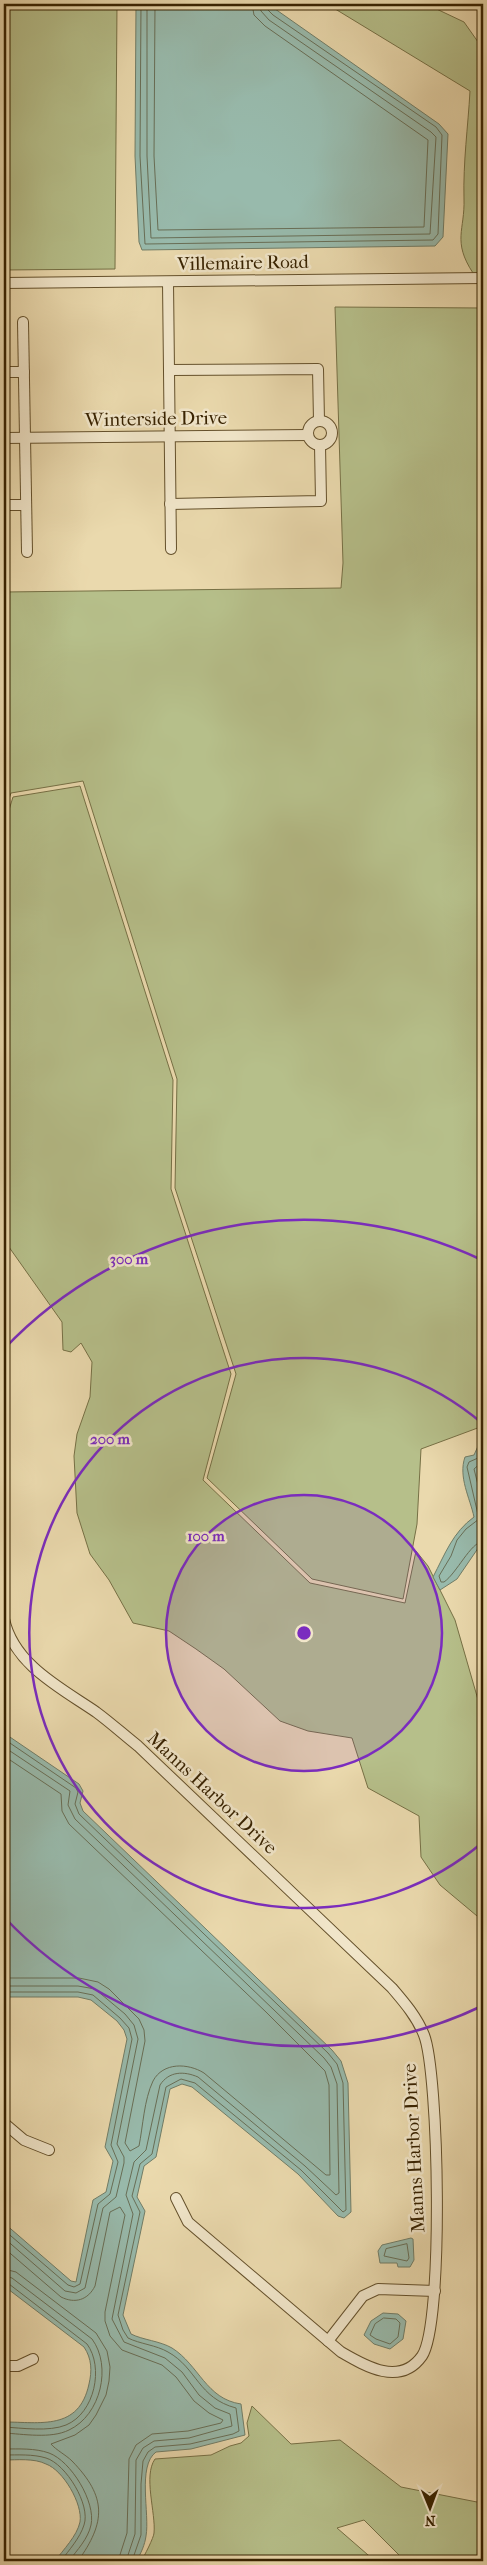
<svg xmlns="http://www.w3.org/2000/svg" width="487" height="2565" font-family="'IM FELL French Canon',serif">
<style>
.green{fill:#b6bf8a;stroke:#767045}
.water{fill:#98baac;stroke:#717d67}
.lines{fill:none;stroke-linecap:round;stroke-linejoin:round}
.shore{stroke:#686e56;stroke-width:1}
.minor-casing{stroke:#64502b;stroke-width:12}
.minor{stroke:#f1e6ca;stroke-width:10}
.ring{fill:none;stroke:#7b2cbf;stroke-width:2.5}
.labels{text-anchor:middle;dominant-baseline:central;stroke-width:5;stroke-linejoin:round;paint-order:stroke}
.street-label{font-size:19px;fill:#372200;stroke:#f1e6ca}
.centre{fill:#7b2cbf;stroke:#f1e6ca;stroke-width:2.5}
.ring-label{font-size:15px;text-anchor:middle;font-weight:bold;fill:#7b2cbf;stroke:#f1e6ca;stroke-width:5;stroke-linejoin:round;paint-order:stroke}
</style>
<rect width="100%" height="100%" fill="#ead9ad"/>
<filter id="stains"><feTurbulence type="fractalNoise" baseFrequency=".004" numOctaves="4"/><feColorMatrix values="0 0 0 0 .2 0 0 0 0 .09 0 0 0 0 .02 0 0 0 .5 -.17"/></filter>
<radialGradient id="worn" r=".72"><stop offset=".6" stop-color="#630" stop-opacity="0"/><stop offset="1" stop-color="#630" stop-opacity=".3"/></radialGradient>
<g class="green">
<polygon points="4,4 117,4 115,269 4,270"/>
<path d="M327,4H426L464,22L483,49V272L473,273C452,241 465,230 464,199C463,162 468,127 470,91Z"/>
<polygon points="335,307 483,308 483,1426 421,1449 417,1524 403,1599 312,1579 207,1478 236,1374 175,1188 177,1079 83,781 11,793 4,813 4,592 341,588 343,563"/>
<polygon points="80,786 173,1080 171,1189 231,1374 203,1480 310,1583 405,1603 416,1551 428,1566 455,1620 483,1717 483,1921 440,1885 421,1857 419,1816 368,1788 352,1738 308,1731 280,1721 224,1669 196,1649 169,1631 133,1623 109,1580 90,1554 77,1513 74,1456 77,1434 90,1397 92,1362 81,1343 71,1352 63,1350 62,1322 4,1240 4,826 13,797"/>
<path d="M252,2406L291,2444L340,2440L401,2487L482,2503L483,2500V2561H405L364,2520L337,2528L375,2561H141C144,2557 154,2537 154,2533C156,2513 143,2476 155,2459L211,2455L230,2446L241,2443L249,2436L247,2423Z"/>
</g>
<g class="water">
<polygon points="136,4 268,4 439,124 448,134 443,237 435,246 142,250 139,242 135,156"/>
<path d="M483,1435V1541L457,1579L440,1590L433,1577C445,1554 453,1532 474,1517C470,1498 458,1477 465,1457L474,1455Z"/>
<path d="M4,1733L79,1784L83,1791L80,1803L83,1811L332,2050L341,2061L348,2083L351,2212L344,2218L338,2216L298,2174L192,2087L182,2084L170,2089L156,2157L144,2166L137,2197L145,2211L123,2315L131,2334C143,2340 160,2341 172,2348C199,2365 206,2399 241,2404L245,2435L191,2449L156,2452C137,2466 150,2514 146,2536C145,2544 141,2554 136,2561H55C63,2550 77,2536 80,2522C83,2504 63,2470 46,2464C34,2458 17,2460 4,2460V2422C40,2422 79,2431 89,2384C92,2371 92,2359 84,2347L4,2286V2223L71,2281L76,2282L93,2200L106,2192L113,2161L105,2147L127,2039L124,2030L117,2021L91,2000L78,1997H4Z"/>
<polygon points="411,2238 413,2239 414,2260 410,2267 398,2267 397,2263 380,2263 378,2251 382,2245"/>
<polygon points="383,2313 398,2314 406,2321 403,2339 390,2349 374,2344 364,2335 371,2321"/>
</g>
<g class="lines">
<g class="shore">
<polyline points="141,4 140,156 145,244 433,240 438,234 442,135 436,127 273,15 266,8 265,4"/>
<polyline points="147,4 147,156 151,238 430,234 436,137 431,132 269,20 261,11 259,4"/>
<polyline points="155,4 154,156 158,230 424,227 428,140 265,26 254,15 252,4"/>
<path d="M483,1444L478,1458L469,1462L467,1467L479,1519L466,1529L457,1540L451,1556L439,1576L441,1582H444C457,1573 470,1543 483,1541"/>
<polyline points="483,1461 474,1469 483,1505"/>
<path d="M4,1739L76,1788L78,1792L75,1804L79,1814L328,2053L337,2064L343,2083L346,2210L343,2212L301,2170L195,2083L181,2079L166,2087L152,2154L140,2164L132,2196L140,2212L118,2315L123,2330L128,2338C140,2344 156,2345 168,2352C197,2368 198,2398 236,2408L239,2431L233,2434L190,2444L155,2447L148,2452L143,2461L141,2484V2535L132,2561"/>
<path d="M4,1747L70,1791L68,1805L75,1819L324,2058L331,2067L337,2084L339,2193L336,2195L305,2166L198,2077C184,2071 169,2071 160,2085L146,2150L134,2162L126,2195L133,2214L112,2319L124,2342L165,2358L182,2372L199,2395L215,2408L230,2414L232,2426L189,2438L154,2441L143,2448L136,2460L135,2534L126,2561"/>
<path d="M4,1756L61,1794L62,1811L69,1824L266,2012L325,2071L329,2085L330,2175H326L204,2073C188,2063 163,2062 153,2081C144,2100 143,2126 139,2146L130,2151L125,2143L145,2041L144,2030L139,2019L109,1989L98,1982L79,1978H4"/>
<polyline points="4,1986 78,1986 95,1989 125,2014 134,2025 138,2039 117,2144 124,2157 124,2163 116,2197 103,2208 85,2288 76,2293 65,2291 4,2238"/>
<polyline points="4,1992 78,1992 93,1995 120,2018 129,2028 132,2039 111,2145 118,2162 110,2194 98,2204 80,2284 74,2287 68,2285 4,2230"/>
<polygon points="407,2244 409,2258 407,2261 384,2256 386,2249"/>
<path d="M4,2248L61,2297C75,2304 88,2300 95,2286L110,2212L120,2207L125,2215L105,2312V2321L110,2336L122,2350L162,2365L176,2377L194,2401L209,2413L223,2420L221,2423L188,2431L152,2434L136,2445L129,2459L127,2533L118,2561"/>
<path d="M4,2269L16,2272L96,2333L107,2351L110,2367L109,2381L106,2395L96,2415L89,2425L75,2435L51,2444C56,2450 66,2455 72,2461C107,2497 106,2522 78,2561"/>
<path d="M4,2276L12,2278L92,2339C112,2366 101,2415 69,2430C51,2439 23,2434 4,2433"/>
<path d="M4,2282L9,2284L87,2344C104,2367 95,2413 66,2425C49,2432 22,2428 4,2427"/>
<polygon points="384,2318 396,2319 400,2323 398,2337 390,2344 376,2339 370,2335 375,2324"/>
<path d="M4,2449C19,2449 35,2448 49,2453C71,2461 96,2502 91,2525C88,2539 77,2550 69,2561"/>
<path d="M4,2455C18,2455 33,2454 46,2458C66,2464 91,2505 84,2525C80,2538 69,2550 61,2561"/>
</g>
<g class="minor-casing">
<g id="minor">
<polyline points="168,282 171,549"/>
<polyline points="4,283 483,278"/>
<polyline points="23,322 27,552"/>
<polyline points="169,370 318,369 319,421"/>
<polyline points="4,372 24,372"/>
<circle cx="320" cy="433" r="12"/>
<polyline points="4,438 308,435"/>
<polyline points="170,504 321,501 320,445"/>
<polyline points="4,505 26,505"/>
<path d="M4,1619C14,1665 61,1688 96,1712C111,1723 124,1735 138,1746L392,1988C404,2002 417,2017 424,2035C439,2073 444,2324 422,2356C400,2387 365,2366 341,2352L188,2222L176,2198"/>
<polyline points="4,2123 24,2140 49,2150"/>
<polyline points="328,2341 363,2296 378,2289 435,2291"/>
<polyline points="4,2366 18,2366 33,2359"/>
</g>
</g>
<use href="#minor" class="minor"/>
</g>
<circle cx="304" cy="1633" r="138" fill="#7b2cbf" fill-opacity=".12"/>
<g class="ring">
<circle cx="304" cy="1633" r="138"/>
<path d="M483 1842A275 275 0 1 1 483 1424"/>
<path d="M482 2006A413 413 0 0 1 4 1917M4 1349A413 413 0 0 1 482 1260"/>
</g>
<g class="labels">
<g class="street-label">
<text transform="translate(243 263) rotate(-1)">Villemaire Road</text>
<text transform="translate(156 419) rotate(-1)">Winterside Drive</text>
<text transform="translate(212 1793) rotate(43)">Manns Harbor Drive</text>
<text transform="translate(414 2148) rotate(-93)">Manns Harbor Drive</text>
</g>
</g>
<circle cx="304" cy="1633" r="8" class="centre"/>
<g class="ring-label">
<text x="129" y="1264">300 m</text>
<text x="110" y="1444">200 m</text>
<text x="206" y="1541">100 m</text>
</g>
<rect width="487" height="2565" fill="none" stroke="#ead9ad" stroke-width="20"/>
<rect x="5" y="5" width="477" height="2555" fill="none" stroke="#372200" stroke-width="2.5"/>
<rect x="10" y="10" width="467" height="2545" fill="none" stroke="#372200"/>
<g transform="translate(430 2508) rotate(179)" stroke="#f1e6ca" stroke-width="4" paint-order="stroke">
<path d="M0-4L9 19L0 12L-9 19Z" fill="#372200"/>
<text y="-8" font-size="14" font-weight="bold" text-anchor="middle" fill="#372200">N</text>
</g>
<rect width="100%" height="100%" filter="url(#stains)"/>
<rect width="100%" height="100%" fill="url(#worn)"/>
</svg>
